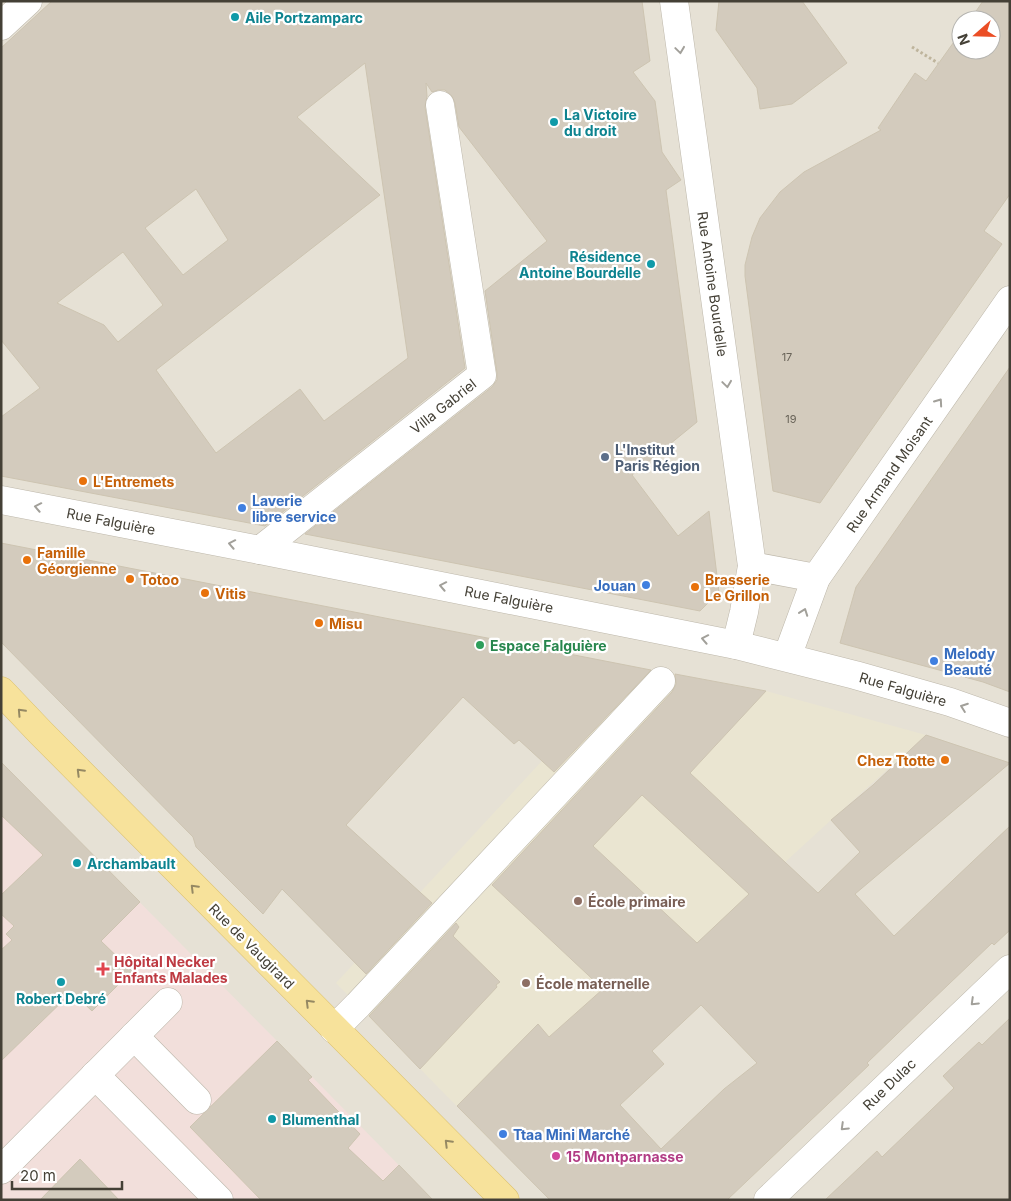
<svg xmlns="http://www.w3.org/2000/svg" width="1011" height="1201" font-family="Inter,sans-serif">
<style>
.residential{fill:#e6e1d5;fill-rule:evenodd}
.education{fill:#eae5d1}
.medical{fill:#f2dfdb}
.building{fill:#d3cbbd;stroke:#cdc4b1;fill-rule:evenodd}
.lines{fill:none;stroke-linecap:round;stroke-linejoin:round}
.minor-casing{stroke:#bdb7aa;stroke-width:29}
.major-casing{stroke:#dbc06c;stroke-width:29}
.path{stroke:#beb49c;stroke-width:3;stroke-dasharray:2.5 2.5;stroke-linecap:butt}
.minor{stroke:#fff;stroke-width:28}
.major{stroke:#f7e29b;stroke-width:28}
.oneway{stroke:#a2a09a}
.oneway2{stroke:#958963}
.culture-dot{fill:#0f9aa8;stroke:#fff;stroke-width:2}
.service-dot{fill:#5c6f8a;stroke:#fff;stroke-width:2}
.food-dot{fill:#e8710a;stroke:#fff;stroke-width:2}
.shop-dot{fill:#3f7fe0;stroke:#fff;stroke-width:2}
.leisure-dot{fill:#2e9e5b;stroke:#fff;stroke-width:2}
.education-dot{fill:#8d6e63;stroke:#fff;stroke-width:2}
.health-dot{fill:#e0444e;stroke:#fff;stroke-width:2}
.hotel-dot{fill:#d1479c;stroke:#fff;stroke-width:2}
.labels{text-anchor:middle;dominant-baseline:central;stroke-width:4.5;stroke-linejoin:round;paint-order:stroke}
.number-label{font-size:11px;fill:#686358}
.culture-label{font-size:14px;font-weight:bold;fill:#0d838f;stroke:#fff;text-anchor:start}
.street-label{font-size:14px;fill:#444036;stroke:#fff}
.service-label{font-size:14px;font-weight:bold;fill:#4e5e75;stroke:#fff;text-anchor:start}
.food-label{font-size:14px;font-weight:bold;fill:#c56008;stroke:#fff;text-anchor:start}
.shop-label{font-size:14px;font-weight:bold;fill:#366cbe;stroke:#fff;text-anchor:start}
.leisure-label{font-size:14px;font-weight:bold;fill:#27864d;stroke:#fff;text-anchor:start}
.education-label{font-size:14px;font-weight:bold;fill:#785e54;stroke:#fff;text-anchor:start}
.health-label{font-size:14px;font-weight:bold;fill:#be3a42;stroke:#fff;text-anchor:start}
.hotel-label{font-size:14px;font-weight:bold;fill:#b23c85;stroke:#fff;text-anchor:start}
</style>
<rect width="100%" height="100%" fill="#f2efe7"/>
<path class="residential" d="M1,1H1010V1200H1ZM961,20H991V50H961Z"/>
<polygon class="education" points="630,666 766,691 926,735 831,820 486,1136 336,983"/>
<polygon class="medical" points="1,762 277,1041 433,1200 1,1200"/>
<g class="building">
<path d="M52,1H642L650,61L633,72L655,101L662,152L681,180L666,190L697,422L632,475L678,536L709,511L719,592L700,611L305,534L492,387L497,380V373L485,291L547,241L459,127L455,103L452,96L445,90H438L432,92L426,83L427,96L425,107L465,368L265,526L1,476V417L40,388L1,340V48ZM365,63L408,358L324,421L300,389L216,453L156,370L380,195L297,117ZM196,189L228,240L183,275L145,228ZM123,252L163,305L118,342L104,325L57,303Z"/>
<polygon points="719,1 802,1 847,63 792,104 760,109 757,88 716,30"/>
<polygon points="983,1 1010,1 1010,194 984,231 1002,244 820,503 773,491 745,276 745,265 752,237 760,218 780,192 804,172 881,130 878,128 915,73 926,81 961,32 961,50 991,50 991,20 970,20"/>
<polygon points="1010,367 1010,692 983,682 840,643 856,587"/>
<polygon points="1,543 564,653 651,670 554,772 519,740 514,744 463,697 346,825 432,903 366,974 282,889 263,914 196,847 193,837 1,642"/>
<path d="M675,674L766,691L690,773L818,893L860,852L831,820L873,785L926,735L1010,763L855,894L894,936L1010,826V930L994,945L992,943L928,1004L867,1063L869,1065L727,1200H550L457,1106L538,1024L549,1037L603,989L492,885L672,692L676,684ZM642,795L749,894L697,943L593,846ZM701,1005L757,1063L724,1089L661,1149L620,1105L664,1064L652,1051Z"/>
<polygon points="1,762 140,902 101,941 132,971 92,1011 72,992 1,1061 1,950 12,940 6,934 14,926 1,914 1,895 43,855 1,815"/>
<polygon points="456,923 459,927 453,936 500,982 496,985 497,987 420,1069 369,1016"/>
<polygon points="1010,1018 1010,1200 825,1200 877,1151 882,1157 954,1088 943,1076 979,1042 982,1045"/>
<polygon points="277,1041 312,1077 308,1080 360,1134 348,1148 383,1181 399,1165 433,1200 261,1200 190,1127"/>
<polygon points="80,1159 119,1200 40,1200"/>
</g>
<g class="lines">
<g class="minor-casing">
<g id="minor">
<polyline points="674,1 752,566 744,612 736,645"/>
<polyline points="1,26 28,1"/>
<polyline points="1,500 260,550 736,645 855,675 950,702 1010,723"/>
<polyline points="260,550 482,375 440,105"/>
<polyline points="752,566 816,578"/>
<polyline points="787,657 816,578 1010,300"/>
<polyline points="334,1029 358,1005 661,681"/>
<polyline points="134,1036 197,1100"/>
<polyline points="95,1075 219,1200"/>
<polyline points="1,1170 168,1002"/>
<polyline points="768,1200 1010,969"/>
</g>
</g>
<g class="major-casing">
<polyline id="major" points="1,691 41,733 505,1200"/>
</g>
<polyline class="path" points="912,47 938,63"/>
<use href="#minor" class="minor"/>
<use href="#major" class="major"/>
</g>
<defs><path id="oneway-chevron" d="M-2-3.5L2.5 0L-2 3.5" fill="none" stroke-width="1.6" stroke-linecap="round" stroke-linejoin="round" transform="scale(1.25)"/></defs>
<g class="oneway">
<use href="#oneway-chevron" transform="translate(680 50) rotate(82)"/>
<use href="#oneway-chevron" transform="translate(727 384) rotate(82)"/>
<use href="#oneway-chevron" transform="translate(939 402) rotate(-55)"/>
<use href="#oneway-chevron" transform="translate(38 507) rotate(-169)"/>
<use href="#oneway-chevron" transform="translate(232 544) rotate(-169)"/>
<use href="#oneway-chevron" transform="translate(443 586) rotate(-169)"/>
<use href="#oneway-chevron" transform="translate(804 612) rotate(-70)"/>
<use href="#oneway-chevron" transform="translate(705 639) rotate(-169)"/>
<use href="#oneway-chevron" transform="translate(964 707) rotate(-160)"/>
<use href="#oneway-chevron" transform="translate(974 1002) rotate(136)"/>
<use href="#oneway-chevron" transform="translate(844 1127) rotate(136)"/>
</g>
<g class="oneway2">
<use href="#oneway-chevron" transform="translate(21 712) rotate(-133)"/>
<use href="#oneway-chevron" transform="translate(80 772) rotate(-135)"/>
<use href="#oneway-chevron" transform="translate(194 888) rotate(-135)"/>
<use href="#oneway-chevron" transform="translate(309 1003) rotate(-135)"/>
<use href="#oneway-chevron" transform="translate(448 1143) rotate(-135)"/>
</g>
<g class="culture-dot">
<circle cx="235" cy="17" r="5"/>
<circle cx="554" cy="122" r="5"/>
<circle cx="651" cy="264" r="5"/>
<circle cx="77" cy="863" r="5"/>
<circle cx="61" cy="982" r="5"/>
<circle cx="272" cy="1119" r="5"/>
</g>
<circle class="service-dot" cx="605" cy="457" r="5"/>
<g class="food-dot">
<circle cx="83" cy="481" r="5"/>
<circle cx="27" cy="560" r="5"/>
<circle cx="130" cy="579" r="5"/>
<circle cx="695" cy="587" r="5"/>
<circle cx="205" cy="593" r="5"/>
<circle cx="319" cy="623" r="5"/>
<circle cx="945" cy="760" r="5"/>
</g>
<g class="shop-dot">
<circle cx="242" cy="508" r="5"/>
<circle cx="646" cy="585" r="5"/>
<circle cx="934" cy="661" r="5"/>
<circle cx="503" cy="1134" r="5"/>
</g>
<circle class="leisure-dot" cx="480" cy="645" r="5"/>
<g class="education-dot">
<circle cx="578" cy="901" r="5"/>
<circle cx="526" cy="983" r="5"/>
</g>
<path class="health-dot" d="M100.5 961.5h5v5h5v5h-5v5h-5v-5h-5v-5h5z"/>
<circle class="hotel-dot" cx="556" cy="1156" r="5"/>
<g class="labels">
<g class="number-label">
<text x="787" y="357">17</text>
<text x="791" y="419">19</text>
</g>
<g class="culture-label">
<text x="245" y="17">Aile Portzamparc</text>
<text x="564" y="114">La Victoire<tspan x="564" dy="16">du droit</tspan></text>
<text x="641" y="256" text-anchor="end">Résidence<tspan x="641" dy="16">Antoine Bourdelle</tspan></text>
<text x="87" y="863">Archambault</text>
<text x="61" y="998" text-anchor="middle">Robert Debré</text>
<text x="282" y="1119">Blumenthal</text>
</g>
<g class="street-label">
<text transform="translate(713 284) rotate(82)">Rue Antoine Bourdelle</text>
<text transform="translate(443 406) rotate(-38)">Villa Gabriel</text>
<text transform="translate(889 474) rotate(-55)">Rue Armand Moisant</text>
<text transform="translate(111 521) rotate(11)">Rue Falguière</text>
<text transform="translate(509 599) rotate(11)">Rue Falguière</text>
<text transform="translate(903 689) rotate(16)">Rue Falguière</text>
<text transform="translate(252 946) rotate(45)">Rue de Vaugirard</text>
<text transform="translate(889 1084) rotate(-44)">Rue Dulac</text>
</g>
<g class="service-label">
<text x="615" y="449">L'Institut<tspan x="615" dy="16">Paris Région</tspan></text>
</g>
<g class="food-label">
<text x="93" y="481">L'Entremets</text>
<text x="37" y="552">Famille<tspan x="37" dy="16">Géorgienne</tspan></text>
<text x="140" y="579">Totoo</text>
<text x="705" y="579">Brasserie<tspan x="705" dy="16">Le Grillon</tspan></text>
<text x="215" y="593">Vitis</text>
<text x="329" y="623">Misu</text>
<text x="935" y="760" text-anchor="end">Chez Ttotte</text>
</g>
<g class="shop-label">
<text x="252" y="500">Laverie<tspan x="252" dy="16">libre service</tspan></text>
<text x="636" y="585" text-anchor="end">Jouan</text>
<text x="944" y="653">Melody<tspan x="944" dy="16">Beauté</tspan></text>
<text x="513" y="1134">Ttaa Mini Marché</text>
</g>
<g class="leisure-label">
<text x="490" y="645">Espace Falguière</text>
</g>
<g class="education-label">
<text x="588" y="901">École primaire</text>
<text x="536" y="983">École maternelle</text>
</g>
<g class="health-label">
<text x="114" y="961">Hôpital Necker<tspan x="114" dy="16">Enfants Malades</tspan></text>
</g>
<g class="hotel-label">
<text x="566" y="1156">15 Montparnasse</text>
</g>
</g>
<rect width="1011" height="1201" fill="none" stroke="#444036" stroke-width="5"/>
<g transform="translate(976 35) rotate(250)"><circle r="24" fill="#ffffff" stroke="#b4b3af"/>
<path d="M0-4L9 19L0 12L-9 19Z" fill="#eb4e25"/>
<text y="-8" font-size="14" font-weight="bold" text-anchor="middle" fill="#444036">N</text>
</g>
<path d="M12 1181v8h110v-8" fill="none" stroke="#444036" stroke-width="2.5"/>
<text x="20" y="1181" font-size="15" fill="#444036" stroke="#ffffff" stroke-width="4" paint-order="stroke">20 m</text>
</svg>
